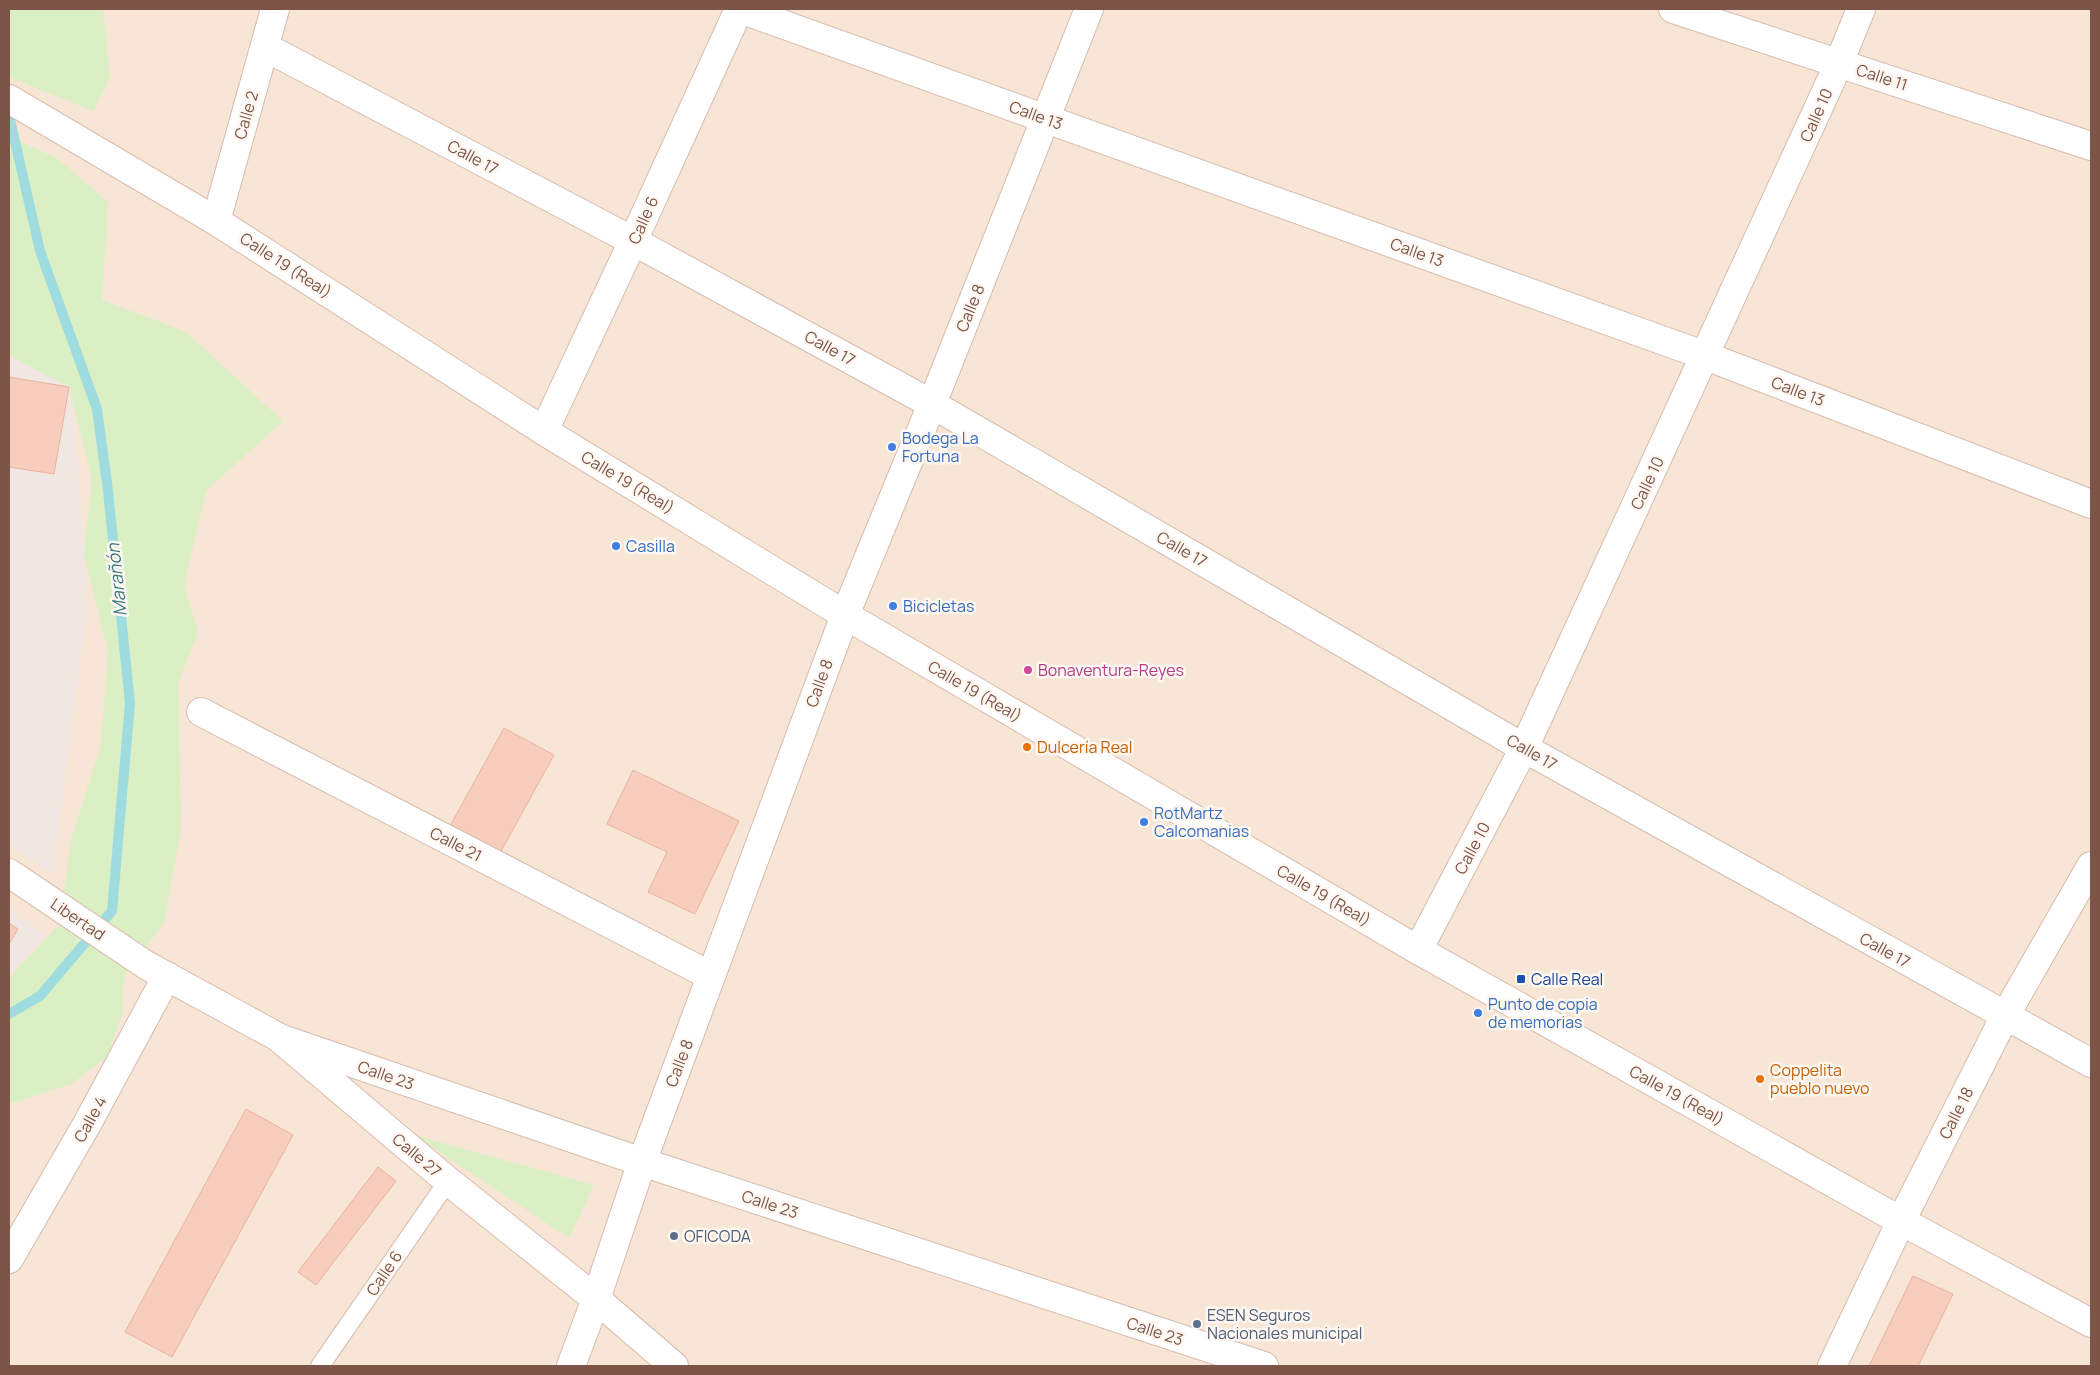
<svg xmlns="http://www.w3.org/2000/svg" width="2100" height="1375" font-family="Manrope,sans-serif">
<style>
.residential{fill:#f7e5d6}
.industrial{fill:#f0e7e2}
.green{fill:#dbefc5}
.lines{fill:none;stroke-linecap:round;stroke-linejoin:round}
.stream{stroke:#9fdcdf;stroke-width:10}
.building{fill:#f7cebd;stroke:#ecb19c}
.service-casing{stroke:#d5bcaf;stroke-width:20}
.minor-casing{stroke:#d5bcaf;stroke-width:30}
.tertiary-casing{stroke:#d5bcaf;stroke-width:30}
.secondary-casing{stroke:#dbbdae;stroke-width:30}
.service{stroke:#fff;stroke-width:18}
.minor{stroke:#fff;stroke-width:28}
.tertiary{stroke:#fff;stroke-width:28}
.secondary{stroke:#fff;stroke-width:28}
.shop-dot{fill:#3f7fe0;stroke:#fff8f2;stroke-width:2}
.hotel-dot{fill:#d1479c;stroke:#fff8f2;stroke-width:2}
.food-dot{fill:#e8710a;stroke:#fff8f2;stroke-width:2}
.transit-dot{fill:#1a4fb4;stroke:#fff8f2;stroke-width:2}
.service-dot{fill:#5c6f8a;stroke:#fff8f2;stroke-width:2}
.labels{text-anchor:middle;dominant-baseline:central;stroke-width:5;stroke-linejoin:round;paint-order:stroke}
.street-label{font-size:16px;fill:#7d5548;stroke:#fff8f2}
.shop-label{font-size:16px;fill:#366cbe;stroke:#fff8f2;text-anchor:start}
.hotel-label{font-size:16px;fill:#b23c85;stroke:#fff8f2;text-anchor:start}
.food-label{font-size:16px;fill:#c56008;stroke:#fff8f2;text-anchor:start}
.transit-label{font-size:16px;fill:#164399;stroke:#fff8f2;text-anchor:start}
.service-label{font-size:16px;fill:#4e5e75;stroke:#fff8f2;text-anchor:start}
.water-label{font-size:18px;font-style:italic;fill:#37797c;stroke:#fff8f2}
</style>
<rect width="100%" height="100%" fill="#fff4e9"/>
<rect class="residential" x="9" y="9" width="2082" height="1357"/>
<g class="industrial">
<polygon points="9,224 69,387 75,431 84,554 87,607 53,874 9,844"/>
<polygon points="9,909 45,935 9,976"/>
</g>
<g class="green">
<polygon points="9,9 103,9 110,77 93,111 9,77"/>
<polygon points="9,136 58,159 108,202 102,300 186,332 283,421 206,491 184,585 198,632 178,683 181,829 164,923 124,976 122,1014 107,1057 71,1084 9,1104 9,978 59,925 72,837 101,745 108,651 84,554 92,478 69,387 9,355"/>
<polygon points="414,1135 594,1185 569,1238"/>
</g>
<g class="lines">
<polyline class="stream" points="9,115 40,251 97,409 108,491 130,703 112,911 40,996 9,1014"/>
</g>
<g class="building">
<polygon points="9,377 69,387 54,474 9,467"/>
<polygon points="504,728 554,755 500,853 450,826"/>
<polygon points="633,770 739,821 695,914 648,892 667,852 607,824"/>
<polygon points="9,923 18,929 9,944"/>
<polygon points="246,1109 293,1135 172,1357 125,1332"/>
<polygon points="378,1167 396,1181 316,1285 298,1272"/>
<polygon points="1913,1276 1953,1294 1918,1366 1869,1366"/>
</g>
<g class="lines">
<g class="service-casing">
<polyline id="service" points="320,1366 448,1181"/>
</g>
<g class="minor-casing">
<g id="minor">
<polyline points="740,9 1706,356 2091,504"/>
<polyline points="1673,9 2091,146"/>
<polyline points="265,47 633,241 932,404 1524,748 2091,1063"/>
<polyline points="216,221 275,9"/>
<polyline points="544,431 633,241 739,9"/>
<polyline points="201,712 711,976"/>
<polyline points="1418,950 1524,748 1839,63 1861,9"/>
<polyline points="1901,1221 2005,1016 2091,866"/>
<polyline points="9,1259 87,1124 167,976"/>
<polyline points="571,1366 596,1299 642,1162 845,615 932,404 1089,9"/>
</g>
</g>
<g class="tertiary-casing">
<g id="tertiary">
<polyline points="279,1038 642,1162 1264,1366"/>
<polyline points="1832,1366 1901,1221"/>
</g>
</g>
<g class="secondary-casing">
<g id="secondary">
<polyline points="9,99 216,221 544,431 845,615 1418,950 1901,1221 2091,1323"/>
<polyline points="9,873 146,965 278,1037 448,1181 596,1299 674,1366"/>
</g>
</g>
<use href="#service" class="service"/>
<use href="#minor" class="minor"/>
<use href="#tertiary" class="tertiary"/>
<use href="#secondary" class="secondary"/>
</g>
<g class="shop-dot">
<circle cx="892" cy="447" r="5"/>
<circle cx="616" cy="546" r="5"/>
<circle cx="893" cy="606" r="5"/>
<circle cx="1144" cy="822" r="5"/>
<circle cx="1478" cy="1013" r="5"/>
</g>
<circle class="hotel-dot" cx="1028" cy="670" r="5"/>
<g class="food-dot">
<circle cx="1027" cy="747" r="5"/>
<circle cx="1760" cy="1079" r="5"/>
</g>
<rect class="transit-dot" x="1516" y="974" width="10" height="10" rx="2.5"/>
<g class="service-dot">
<circle cx="674" cy="1236" r="5"/>
<circle cx="1197" cy="1324" r="5"/>
</g>
<g class="labels">
<g class="street-label">
<text transform="translate(1882 77) rotate(18)">Calle 11</text>
<text transform="translate(246 115) rotate(-74)">Calle 2</text>
<text transform="translate(1036 115) rotate(20)">Calle 13</text>
<text transform="translate(1816 115) rotate(-66)">Calle 10</text>
<text transform="translate(473 157) rotate(28)">Calle 17</text>
<text transform="translate(643 220) rotate(-66)">Calle 6</text>
<text transform="translate(1417 252) rotate(20)">Calle 13</text>
<text transform="translate(286 265) rotate(33)">Calle 19 (Real)</text>
<text transform="translate(970 308) rotate(-68)">Calle 8</text>
<text transform="translate(830 348) rotate(29)">Calle 17</text>
<text transform="translate(1798 391) rotate(21)">Calle 13</text>
<text transform="translate(628 482) rotate(31)">Calle 19 (Real)</text>
<text transform="translate(1647 483) rotate(-65)">Calle 10</text>
<text transform="translate(1182 549) rotate(30)">Calle 17</text>
<text transform="translate(819 683) rotate(-70)">Calle 8</text>
<text transform="translate(975 691) rotate(30)">Calle 19 (Real)</text>
<text transform="translate(1532 752) rotate(30)">Calle 17</text>
<text transform="translate(456 844) rotate(27)">Calle 21</text>
<text transform="translate(1472 848) rotate(-62)">Calle 10</text>
<text transform="translate(1324 895) rotate(30)">Calle 19 (Real)</text>
<text transform="translate(78 919) rotate(34)">Libertad</text>
<text transform="translate(1885 950) rotate(29)">Calle 17</text>
<text transform="translate(679 1063) rotate(-69)">Calle 8</text>
<text transform="translate(386 1075) rotate(19)">Calle 23</text>
<text transform="translate(1677 1095) rotate(29)">Calle 19 (Real)</text>
<text transform="translate(1956 1113) rotate(-63)">Calle 18</text>
<text transform="translate(90 1119) rotate(-61)">Calle 4</text>
<text transform="translate(417 1155) rotate(40)">Calle 27</text>
<text transform="translate(770 1204) rotate(18)">Calle 23</text>
<text transform="translate(384 1273) rotate(-56)">Calle 6</text>
<text transform="translate(1155 1331) rotate(18)">Calle 23</text>
</g>
<g class="shop-label">
<text x="902" y="438">Bodega La<tspan x="902" dy="18">Fortuna</tspan></text>
<text x="626" y="546">Casilla</text>
<text x="903" y="606">Bicicletas</text>
<text x="1154" y="813">RotMartz<tspan x="1154" dy="18">Calcomanias</tspan></text>
<text x="1488" y="1004">Punto de copia<tspan x="1488" dy="18">de memorias</tspan></text>
</g>
<g class="hotel-label">
<text x="1038" y="670">Bonaventura-Reyes</text>
</g>
<g class="food-label">
<text x="1037" y="747">Dulcería Real</text>
<text x="1770" y="1070">Coppelita<tspan x="1770" dy="18">pueblo nuevo</tspan></text>
</g>
<g class="transit-label">
<text x="1531" y="979">Calle Real</text>
</g>
<g class="service-label">
<text x="684" y="1236">OFICODA</text>
<text x="1207" y="1315">ESEN Seguros<tspan x="1207" dy="18">Nacionales municipal</tspan></text>
</g>
<g class="water-label">
<text transform="translate(116 580) rotate(-96)">Marañón</text>
</g>
</g>
<rect width="2100" height="1375" fill="none" stroke="#7d5548" stroke-width="20"/>
</svg>
